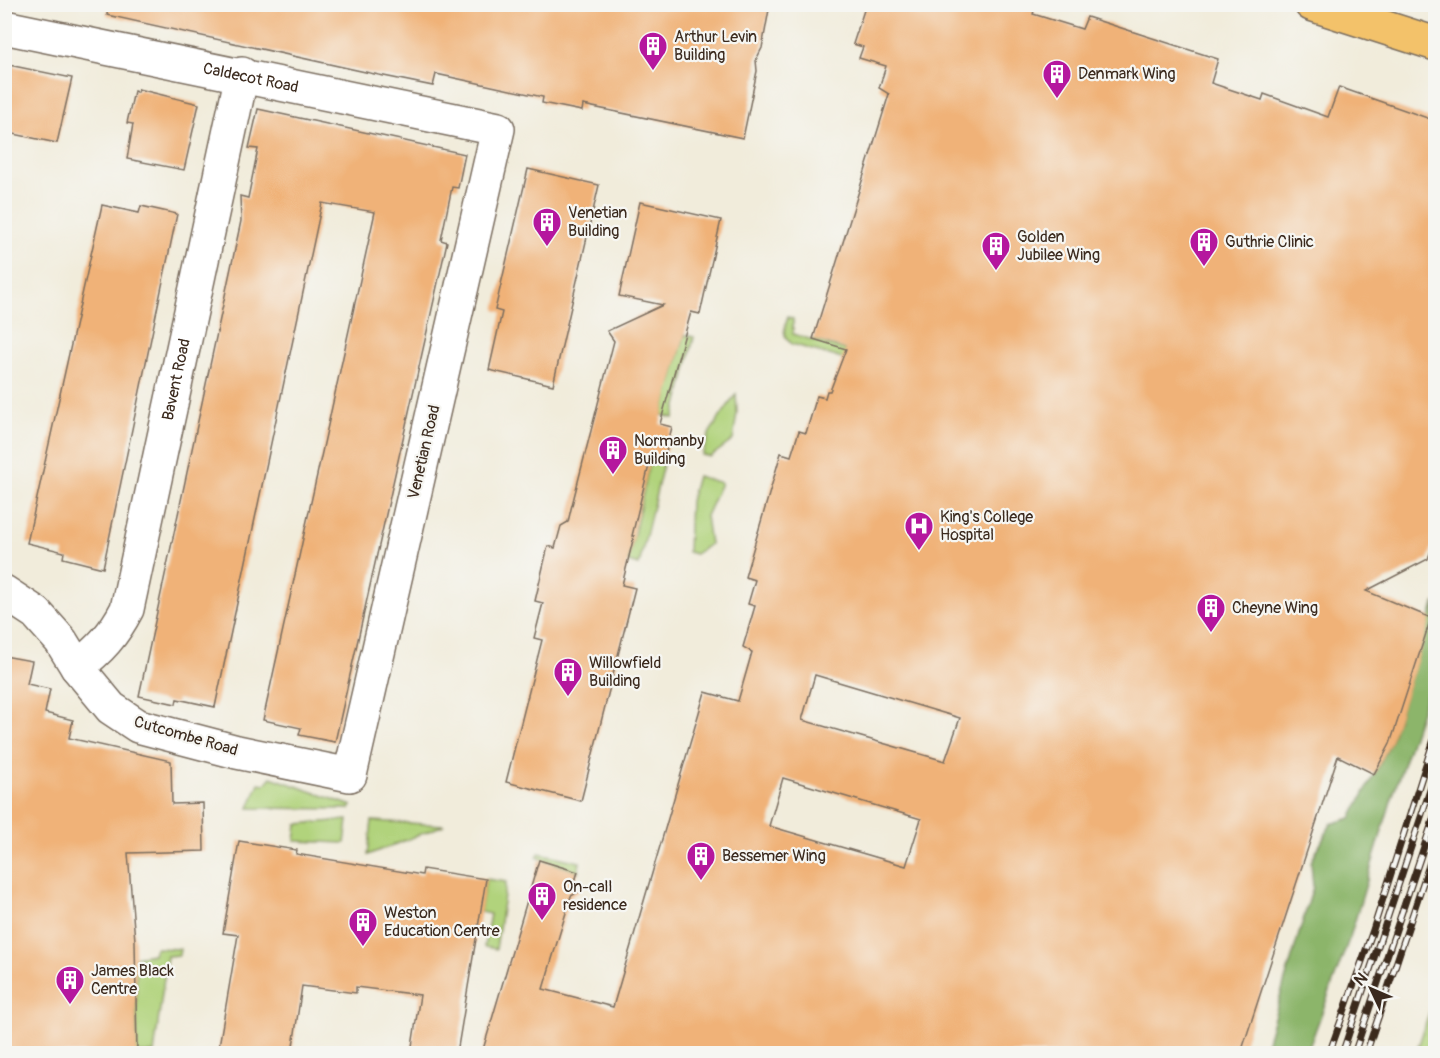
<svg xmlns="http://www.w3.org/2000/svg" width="1440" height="1058" font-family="Pangolin,sans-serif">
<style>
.green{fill:#b1d37b;stroke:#767e4c;stroke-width:1.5}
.forest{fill:#8cb56b;stroke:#647044;stroke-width:1.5}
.building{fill:#f0b278;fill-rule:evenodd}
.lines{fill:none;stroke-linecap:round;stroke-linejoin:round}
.minor-casing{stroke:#7b6e60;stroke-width:36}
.primary-casing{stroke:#7b6e60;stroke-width:36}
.minor{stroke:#fff;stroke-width:33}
.primary{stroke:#f3c26a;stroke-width:33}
.rail-casing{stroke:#3b2a1e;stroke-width:7}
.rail{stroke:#f6f6f2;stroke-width:4.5;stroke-dasharray:14;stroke-linecap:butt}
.labels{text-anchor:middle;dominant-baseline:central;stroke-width:4.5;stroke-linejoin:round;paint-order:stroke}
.poi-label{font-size:16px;fill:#3b2a1e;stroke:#f6f6f2;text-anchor:start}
.street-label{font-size:16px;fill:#3b2a1e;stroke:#f6f6f2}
</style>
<rect width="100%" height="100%" fill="#f6f6f2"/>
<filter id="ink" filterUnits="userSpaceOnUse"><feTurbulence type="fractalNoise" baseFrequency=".0167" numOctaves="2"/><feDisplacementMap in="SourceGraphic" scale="12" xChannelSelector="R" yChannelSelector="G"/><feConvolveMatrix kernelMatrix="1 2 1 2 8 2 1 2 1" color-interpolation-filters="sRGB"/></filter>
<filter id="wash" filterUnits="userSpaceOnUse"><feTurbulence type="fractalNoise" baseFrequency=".008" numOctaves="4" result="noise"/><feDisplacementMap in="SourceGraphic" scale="24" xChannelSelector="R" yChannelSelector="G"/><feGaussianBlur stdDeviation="1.35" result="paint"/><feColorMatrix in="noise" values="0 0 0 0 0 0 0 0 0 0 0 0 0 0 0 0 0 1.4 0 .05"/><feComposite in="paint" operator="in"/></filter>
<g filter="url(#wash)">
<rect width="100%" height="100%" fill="#f1ecdb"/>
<g class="green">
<path d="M788,317L793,319V334L930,376L908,378L792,344C781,335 784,329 788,317Z"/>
<polygon points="685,335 694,337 674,418 662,415"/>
<polygon points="736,394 737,413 733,440 710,457 702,455 710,432"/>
<polygon points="651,457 664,460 639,565 628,562"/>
<polygon points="697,476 721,483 706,516 710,544 695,554 688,552 690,501"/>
<polygon points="271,777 352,806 350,809 249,808 259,783 265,784"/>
<polygon points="348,820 345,843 295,841 297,824"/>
<polygon points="372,821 444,825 368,855"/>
<polygon points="539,853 580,862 578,872 537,857"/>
<polygon points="486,879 506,882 496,949 484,947 490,914 480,912"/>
<polygon points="155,948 180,949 179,955 167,956 154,1053 137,1053 136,957 153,954"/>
<polygon points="1435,996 1435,1053 1416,1053"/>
</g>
<polygon class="forest" points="1435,602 1435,670 1391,801 1351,934 1307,1053 1263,1054 1313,887 1311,862 1331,824 1351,818 1390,744"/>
<g id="blocks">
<g class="building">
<polygon points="108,4 770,4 762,48 756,60 757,71 743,138 583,105 582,111 542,103 543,97 436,74 433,86 379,75 107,15"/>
<path d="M866,4H1036L1033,14L1082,29L1087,17L1218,59L1211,83L1262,100L1264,94L1328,117L1339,87L1436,121V536L1428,559L1366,591L1431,618L1390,744L1374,774L1338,756L1241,1053H482L539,860L578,872L575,881L580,891L571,896L543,989L613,1007L705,692L738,701L752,652L743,647L755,606L748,604L755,580L745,577L781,453L791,456L799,431L806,433L817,396L825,398L827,391H830L846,349L813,339L889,94L879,88L886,66L859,58L863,47L853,44ZM815,675L960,718L945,761L802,720ZM783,778L921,819L906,866L769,826Z"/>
<polygon points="4,64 72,78 57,143 4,132"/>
<polygon points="138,89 199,104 184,170 127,159 133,124 127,123 134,91 137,92"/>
<polygon points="258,109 465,154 458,188 452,187 441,240 447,242 335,742 299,735 301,728 263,720 375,212 322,203 215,707 177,699 176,704 139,696 241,221 240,196 248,198 258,149 249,148"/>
<polygon points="528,169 599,185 553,385 489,370 502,312 495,310"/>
<polygon points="640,202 721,220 700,314 691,312 660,424 672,427 664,460 651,457 632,536 634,536 622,585 635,588 581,801 506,782 542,640 534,638 543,603 535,601 548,546 555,548 561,526 568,522 571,509 614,341 607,331 663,305 619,296"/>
<polygon points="102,205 139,213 141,206 177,214 103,568 63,558 64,552 27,543"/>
<polygon points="4,656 32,661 27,684 50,689 45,713 73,720 69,738 171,761 172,804 203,803 204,851 128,853 135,941 137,1053 4,1053"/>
<polygon points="239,841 297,850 296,854 422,875 423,869 486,879 457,1053 411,1053 420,995 356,987 356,993 302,986 292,1053 218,1052 238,935 223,933"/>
</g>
</g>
</g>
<g filter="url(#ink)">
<use href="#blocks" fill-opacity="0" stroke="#7b6e60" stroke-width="1.5"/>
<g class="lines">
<g class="minor-casing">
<g id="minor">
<path id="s1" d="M4,27L498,129L350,775L237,752L138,726L111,708L77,667L61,641L36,613L4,592"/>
<path id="s2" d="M77,667C100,650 114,634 127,609L242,74"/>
</g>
</g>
<g class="primary-casing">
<polyline id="primary" points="1311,4 1436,44"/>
</g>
<use href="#minor" class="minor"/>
<use href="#primary" class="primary"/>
<g class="rail-casing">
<g id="rail">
<polyline points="1329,1054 1372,933 1436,733"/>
<polyline points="1342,1054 1436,772"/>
<polyline points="1354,1054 1436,811"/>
<polyline points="1366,1054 1436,844"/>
</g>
</g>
<use href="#rail" class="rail"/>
</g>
</g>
<defs>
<g id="building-pin" transform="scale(1.5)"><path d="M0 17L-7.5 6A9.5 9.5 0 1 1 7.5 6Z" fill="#b5179e" stroke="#f6f6f2"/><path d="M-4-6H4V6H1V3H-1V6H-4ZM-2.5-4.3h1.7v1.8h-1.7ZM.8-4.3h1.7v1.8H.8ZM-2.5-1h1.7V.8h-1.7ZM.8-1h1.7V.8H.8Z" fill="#fff"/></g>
<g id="hospital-pin" transform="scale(1.5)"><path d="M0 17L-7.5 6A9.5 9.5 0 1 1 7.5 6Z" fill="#b5179e" stroke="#f6f6f2"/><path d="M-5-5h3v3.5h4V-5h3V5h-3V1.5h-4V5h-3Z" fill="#fff"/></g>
</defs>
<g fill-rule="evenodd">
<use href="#building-pin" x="653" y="46"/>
<use href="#building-pin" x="1057" y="74"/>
<use href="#building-pin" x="547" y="222"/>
<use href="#building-pin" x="1204" y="242"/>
<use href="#building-pin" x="996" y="246"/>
<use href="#building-pin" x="613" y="450"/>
<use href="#hospital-pin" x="919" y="526"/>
<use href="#building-pin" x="1211" y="608"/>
<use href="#building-pin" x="568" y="672"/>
<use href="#building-pin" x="701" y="856"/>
<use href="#building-pin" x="542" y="896"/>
<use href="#building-pin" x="363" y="922"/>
<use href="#building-pin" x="70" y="980"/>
</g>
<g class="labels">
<g class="poi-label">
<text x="674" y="37">Arthur Levin<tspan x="674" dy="18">Building</tspan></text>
<text x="1078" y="74">Denmark Wing</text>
<text x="568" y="213">Venetian<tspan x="568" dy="18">Building</tspan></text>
<text x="1017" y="237">Golden<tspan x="1017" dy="18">Jubilee Wing</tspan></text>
<text x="1225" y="242">Guthrie Clinic</text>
<text x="634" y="441">Normanby<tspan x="634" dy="18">Building</tspan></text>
<text x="940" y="517">King's College<tspan x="940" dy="18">Hospital</tspan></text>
<text x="1232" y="608">Cheyne Wing</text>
<text x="589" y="663">Willowfield<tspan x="589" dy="18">Building</tspan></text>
<text x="722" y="856">Bessemer Wing</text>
<text x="563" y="887">On-call<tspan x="563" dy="18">residence</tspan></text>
<text x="384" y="913">Weston<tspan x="384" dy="18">Education Centre</tspan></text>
<text x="91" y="971">James Black<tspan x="91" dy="18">Centre</tspan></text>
</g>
<g class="street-label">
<text stroke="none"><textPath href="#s1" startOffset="252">Caldecot Road</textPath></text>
<text stroke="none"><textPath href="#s2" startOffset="312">Bavent Road</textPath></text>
<text transform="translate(424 452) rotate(-77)">Venetian Road</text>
<text transform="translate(186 736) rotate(16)">Cutcombe Road</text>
</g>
</g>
<rect width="1440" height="1058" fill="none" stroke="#f6f6f2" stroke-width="24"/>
<g transform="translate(1371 989) rotate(314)" stroke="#f6f6f2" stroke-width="4.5" paint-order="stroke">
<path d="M0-4.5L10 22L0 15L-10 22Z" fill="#3b2a1e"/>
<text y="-9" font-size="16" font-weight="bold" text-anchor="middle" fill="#3b2a1e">N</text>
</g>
</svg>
